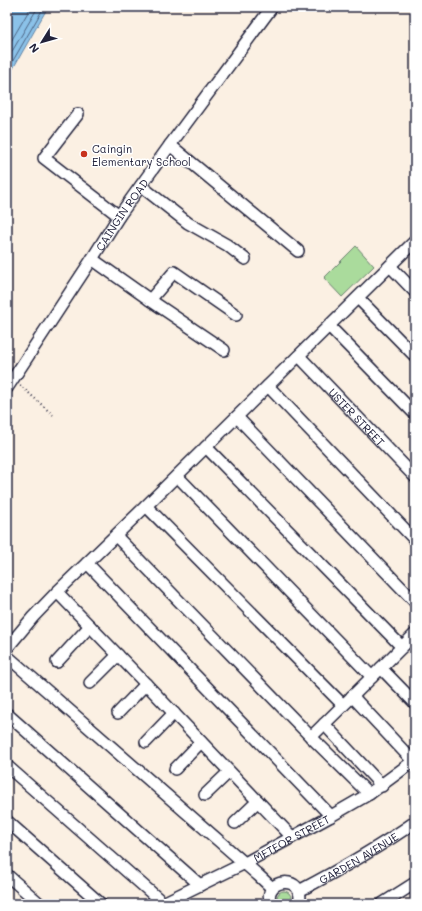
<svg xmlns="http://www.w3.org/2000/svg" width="422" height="911" font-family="Mali,sans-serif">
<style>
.green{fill:#aadb9c;stroke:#667e6c}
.water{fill:#8bc2e9;stroke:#6182a3}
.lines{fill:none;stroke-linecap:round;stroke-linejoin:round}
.shore{stroke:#4c6281;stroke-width:1}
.minor-casing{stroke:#22223b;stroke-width:14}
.path{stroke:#22223b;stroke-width:2;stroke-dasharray:1 3;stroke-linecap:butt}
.minor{stroke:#fff;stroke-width:11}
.poi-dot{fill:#c8321e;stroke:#fff;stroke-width:1.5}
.labels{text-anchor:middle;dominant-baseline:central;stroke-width:3;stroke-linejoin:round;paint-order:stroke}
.poi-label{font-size:11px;fill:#22223b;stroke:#fff;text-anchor:start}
.street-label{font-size:11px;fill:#22223b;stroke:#fff}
</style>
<rect width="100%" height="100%" fill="#fbf0e3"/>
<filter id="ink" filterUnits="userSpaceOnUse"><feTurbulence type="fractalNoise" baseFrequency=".025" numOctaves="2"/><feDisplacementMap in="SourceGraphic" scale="8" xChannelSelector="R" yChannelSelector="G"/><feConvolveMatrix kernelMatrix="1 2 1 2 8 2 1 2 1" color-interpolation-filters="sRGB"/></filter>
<g filter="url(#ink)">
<g class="green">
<polygon points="356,246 374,266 342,297 324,278"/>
<circle cx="284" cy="898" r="7"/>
</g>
<polygon class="water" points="7,7 48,7 7,79"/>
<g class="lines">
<g class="shore">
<polyline points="7,48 31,7"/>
<polyline points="7,60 38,7"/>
<polyline points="7,71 44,7"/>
</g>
<g class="minor-casing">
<g id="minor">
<polyline points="78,114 44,158 119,216"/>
<polyline points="170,145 298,251"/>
<polyline points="141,186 188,223 227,245 245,259"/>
<polyline points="92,259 150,300 224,350"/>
<polyline points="390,266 415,292"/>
<polyline points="358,298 415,356"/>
<polyline points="150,300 174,272 236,315"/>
<polyline points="329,326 415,414"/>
<path id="s1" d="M299,356L415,477"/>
<polyline points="268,386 415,540"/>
<path id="s2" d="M7,388L92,259L119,216L170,145L272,7"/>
<polyline points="237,417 415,602"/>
<polyline points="206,447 402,647"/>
<polyline points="177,476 372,677"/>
<polyline points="146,506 343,705"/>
<polyline points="116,536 311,737 369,794"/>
<polyline points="87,563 331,816"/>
<polyline points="57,592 146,684 292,837"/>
<polyline points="7,648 33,617 57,592 146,506 415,241"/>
<polyline points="7,656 258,875 272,888"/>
<polyline points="57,662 90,626"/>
<polyline points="381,668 415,703"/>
<polyline points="90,683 118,655"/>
<polyline points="352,696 413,761"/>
<polyline points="118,713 146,684"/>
<polyline points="7,714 200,885"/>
<polyline points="324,724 382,786"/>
<polyline points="311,737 372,677 415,634"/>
<polyline points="146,742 174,713"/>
<polyline points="7,766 163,903"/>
<polyline points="175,769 201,742"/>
<polyline points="205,795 229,772"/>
<polyline points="7,821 101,904"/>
<polyline points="235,823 258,801"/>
<polyline points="7,875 40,904"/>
<path id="s3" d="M299,891C339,870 378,848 415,822"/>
<path id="s4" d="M161,904L245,863L331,816L369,794L415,760"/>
<path d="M271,904C260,878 307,873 299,904"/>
<polyline points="382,904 415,883"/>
</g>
</g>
<polyline class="path" points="20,385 53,415"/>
<use href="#minor" class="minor"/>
</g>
</g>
<circle class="poi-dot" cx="84" cy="154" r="4"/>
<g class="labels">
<g class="poi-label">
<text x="92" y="148">Caingin<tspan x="92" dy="13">Elementary School</tspan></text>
</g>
<g class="street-label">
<text stroke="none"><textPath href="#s2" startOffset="208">CAINGIN ROAD</textPath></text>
<text stroke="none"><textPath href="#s1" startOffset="84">USTER STREET</textPath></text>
<text stroke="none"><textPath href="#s4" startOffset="146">METEOR STREET</textPath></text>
<text stroke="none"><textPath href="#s3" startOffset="68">GARDEN AVENUE</textPath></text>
</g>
</g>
<rect width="422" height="911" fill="none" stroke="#fff" stroke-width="24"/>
<rect x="12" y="12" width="398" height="887" fill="none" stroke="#22223b" stroke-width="1.5" filter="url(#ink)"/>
<g transform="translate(42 42) rotate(233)" stroke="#ffffff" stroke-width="3" paint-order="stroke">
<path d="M0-3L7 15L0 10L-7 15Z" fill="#22223b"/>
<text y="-6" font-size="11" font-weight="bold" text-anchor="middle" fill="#22223b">N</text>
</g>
</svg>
